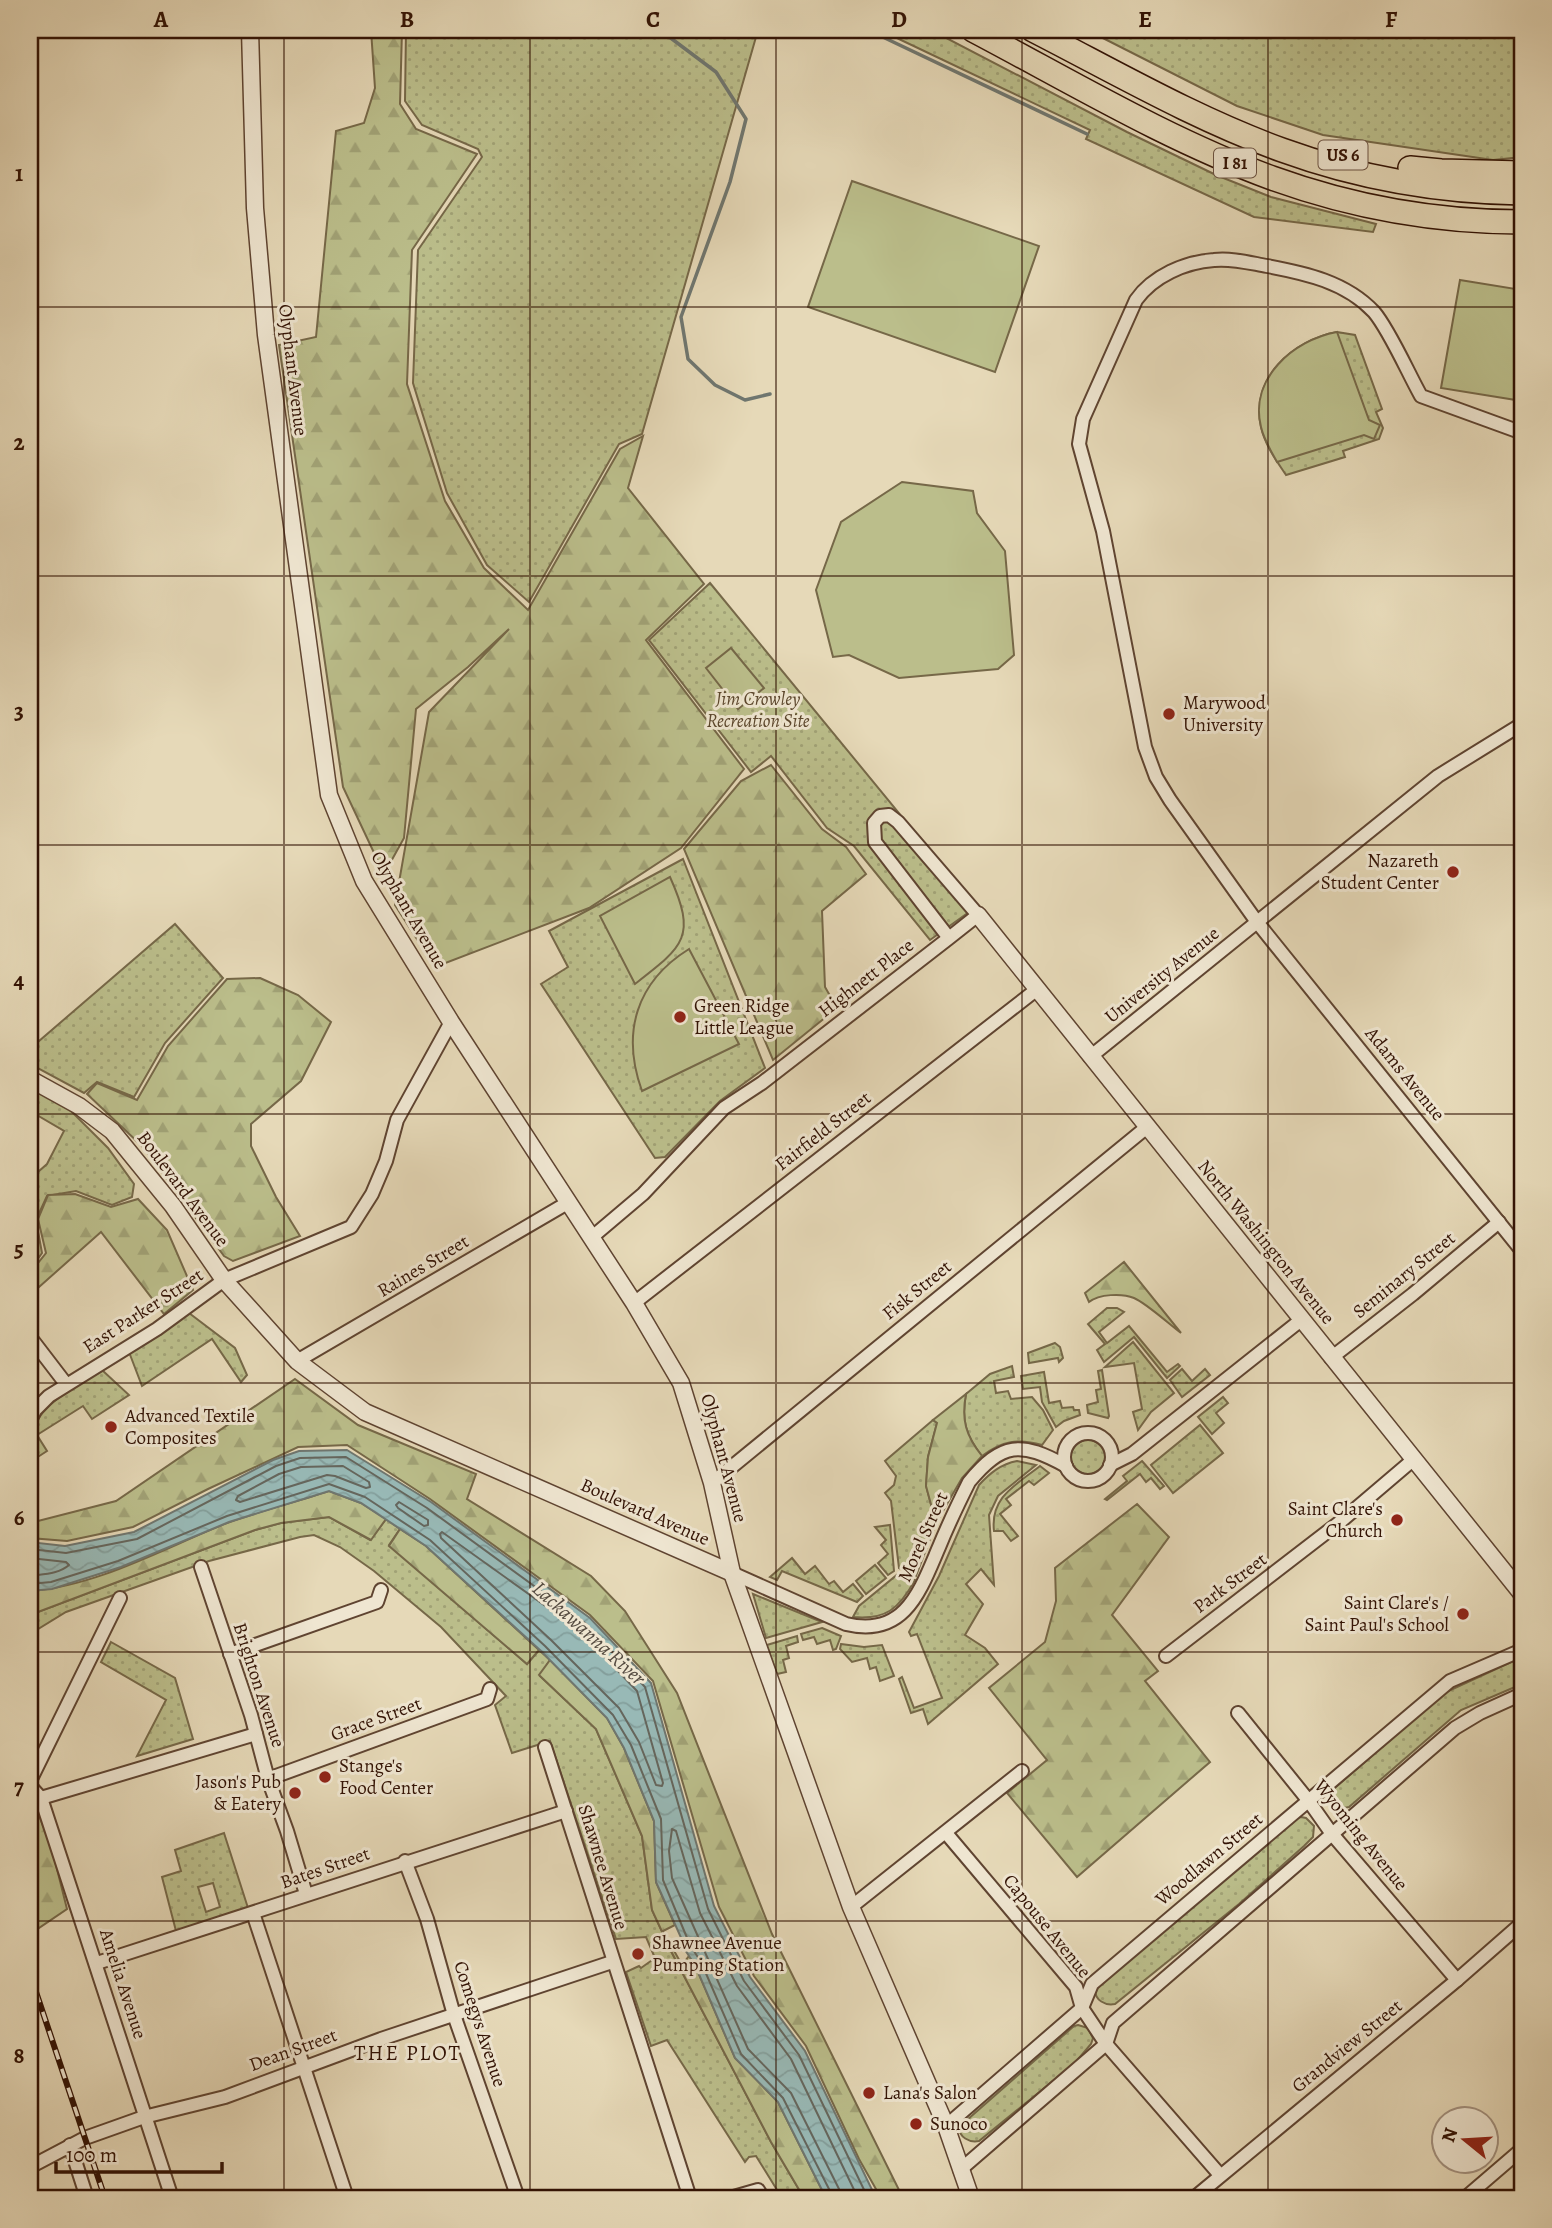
<svg xmlns="http://www.w3.org/2000/svg" width="1552" height="2228" font-family="Alegreya,serif">
<style>
.green{fill:url(#green-dots);stroke:#766848;stroke-width:2;fill-rule:evenodd}
.forest{fill:url(#forest-firs);stroke:#766848;stroke-width:2}
.pitch{fill:#bbbe8b;stroke:#766848;stroke-width:2}
.water{fill:url(#water-waves);stroke:#6f766f;stroke-width:2}
.lines{fill:none;stroke-linecap:round;stroke-linejoin:round}
.shore{stroke:#65665d;stroke-width:2}
.stream{stroke:#6f766f;stroke-width:3.5}
.minor-casing{stroke:#5f4431;stroke-width:16}
.tertiary-casing{stroke:#5f4431;stroke-width:19}
.motorway-casing{stroke:#321204;stroke-width:26}
.minor{stroke:#efe6d1;stroke-width:12}
.tertiary{stroke:#efe6d1;stroke-width:16}
.motorway{stroke:#e6d9b8;stroke-width:23}
.rail-casing{stroke:#321204;stroke-width:6}
.rail{stroke:#efe6d1;stroke-width:3.5;stroke-dasharray:10;stroke-linecap:butt}
.grid{fill:none;stroke:#321204;stroke-width:2;stroke-opacity:0.55}
.poi-dot{fill:#8f2418;stroke:#efe6d1;stroke-width:2.5}
.labels{text-anchor:middle;dominant-baseline:central;stroke-width:6;stroke-linejoin:round;paint-order:stroke}
.shield{fill:#efe6d1;stroke:#6b5242;stroke-width:2}
.shield-label{font-size:18px;font-weight:bold;fill:#321204}
.street-label{font-size:19px;fill:#321204;stroke:#efe6d1}
.park-label{font-size:19px;font-style:italic;fill:#5b462c;stroke:#efe6d1}
.poi-label{font-size:19px;fill:#321204;stroke:#efe6d1;text-anchor:start}
.water-label{font-size:21px;font-style:italic;fill:#564c42;stroke:#efe6d1}
.neighbourhood-label{font-size:21px;letter-spacing:2px;fill:#321204;stroke:#efe6d1}
.neatline{fill:none;stroke:#321204;stroke-width:2.5}
.grid-label{font-size:23px;text-anchor:middle;font-weight:bold;fill:#321204}
</style>
<defs>
<pattern id="green-dots" width="8" height="8" patternUnits="userSpaceOnUse" patternTransform="scale(1.75)"><rect width="8" height="8" fill="#bbbe8b"/><path d="M2 2h.1M6 6h.1" fill="none" stroke="#a1a276" stroke-width="1.8" stroke-linecap="round"/></pattern>
<pattern id="forest-firs" width="22" height="20" patternUnits="userSpaceOnUse" patternTransform="scale(1.75)"><rect width="22" height="20" fill="#bbbe8b"/><path d="M5 1l3.5 6h-7zM16 11l3.5 6h-7z" fill="#a1a276"/></pattern>
<pattern id="water-waves" width="16" height="10" patternUnits="userSpaceOnUse" patternTransform="scale(1.75)"><rect width="16" height="10" fill="#98b9b6"/><path d="M0 5q4-4 8 0t8 0" fill="none" stroke="#839e9b"/></pattern>
</defs>
<rect width="100%" height="100%" fill="#e6d9b8"/>
<filter id="stains"><feTurbulence type="fractalNoise" baseFrequency=".00286" numOctaves="4"/><feColorMatrix values="0 0 0 0 .2 0 0 0 0 .09 0 0 0 0 .02 0 0 0 .5 -.17"/></filter>
<radialGradient id="worn" r=".72"><stop offset=".6" stop-color="#630" stop-opacity="0"/><stop offset="1" stop-color="#630" stop-opacity=".3"/></radialGradient>
<g class="green">
<polygon points="406,30 758,30 642,434 619,444 529,602 487,565 447,493 413,383 418,250 482,157 478,149 422,125 405,101"/>
<polygon points="880,30 931,30 1127,132 1216,175 1271,197 1376,224 1373,232 1254,217 1086,139 1090,130"/>
<polygon points="1087,30 1522,30 1522,157 1493,160 1323,135 1237,106"/>
<path d="M1337,332L1355,335L1382,409L1376,412L1383,428L1379,439L1343,451L1345,457L1286,475C1276,460 1265,445 1261,427C1250,378 1293,340 1337,332Z"/>
<polygon points="710,583 976,907 930,940 854,846 827,828 771,756 751,772 649,640"/>
<polygon points="683,859 765,1068 720,1101 665,1157 655,1158 541,984 568,967 549,931"/>
<polygon points="175,924 223,978 165,1043 134,1097 97,1082 84,1093 30,1064 30,1037 39,1041"/>
<polygon points="30,1087 66,1106 108,1148 134,1184 132,1197 112,1205 76,1191 47,1196 36,1220 42,1253 30,1270 30,1179 47,1164 64,1131 30,1111"/>
<polygon points="1107,1308 1117,1308 1124,1312 1099,1332 1107,1343 1129,1326 1167,1372 1178,1364 1180,1366 1167,1378 1134,1337 1104,1362 1097,1350 1105,1344 1088,1324"/>
<polygon points="189,1313 235,1348 247,1375 241,1382 212,1339 142,1386 129,1352"/>
<polygon points="1133,1342 1174,1393 1151,1412 1138,1430 1133,1412 1142,1409 1134,1363 1105,1367"/>
<polygon points="1055,1343 1060,1347 1063,1358 1059,1362 1058,1358 1029,1363 1028,1353"/>
<path d="M1012,1366L1014,1377L994,1381L996,1393L1008,1391L1011,1399L1032,1397L1043,1410L1053,1430L1042,1445C1018,1438 1002,1441 982,1456C966,1436 961,1420 966,1394L990,1374Z"/>
<polygon points="1182,1369 1192,1381 1205,1369 1210,1375 1182,1397 1170,1380"/>
<path d="M102,1370L129,1395L92,1419L83,1406L37,1435L47,1451L30,1462C30,1455 28,1446 30,1439C36,1404 75,1388 102,1370Z"/>
<polygon points="1102,1370 1109,1416 1108,1418 1088,1413 1087,1405 1098,1402 1096,1390 1101,1389 1098,1371"/>
<polygon points="1044,1372 1049,1403 1060,1401 1062,1408 1073,1407 1074,1410 1079,1410 1080,1415 1064,1421 1056,1427 1042,1402 1040,1387 1023,1389 1021,1376"/>
<polygon points="1223,1397 1228,1403 1216,1413 1224,1423 1212,1434 1198,1417"/>
<polygon points="933,1420 937,1423 928,1457 926,1486 936,1523 916,1576 899,1568 891,1501 885,1493 894,1485 896,1476 885,1461"/>
<polygon points="1200,1425 1223,1453 1173,1493 1151,1465"/>
<circle cx="1088" cy="1457" r="17"/>
<path d="M1017,1461L1036,1465L998,1496L989,1515L994,1585L981,1569L966,1584L983,1604L965,1635L985,1648L998,1664L928,1724L923,1709L911,1713L899,1679L902,1677L914,1708L942,1698L917,1634L911,1636L909,1632L939,1576L979,1485C990,1473 1001,1464 1017,1461Z"/>
<polygon points="1142,1461 1164,1486 1160,1489 1151,1478 1146,1482 1140,1474 1107,1500 1105,1499 1127,1481 1123,1476"/>
<path d="M1040,1466L1049,1473L1034,1485L1029,1481L1006,1499L1011,1505L1000,1514L1018,1536L1011,1541L1003,1531H994C990,1497 1016,1485 1040,1466Z"/>
<polygon points="329,1517 370,1540 386,1519 400,1529 389,1545 527,1664 539,1650 550,1660 540,1676 596,1729 642,1836 652,1910 671,1951 771,2142 804,2198 782,2198 756,2156 749,2157 745,2162 667,2040 651,2046 626,1972 639,1966 641,1968 655,1958 646,1937 616,1939 550,1741 512,1753 495,1705 506,1696 441,1627 374,1571 340,1547 314,1535 300,1537 209,1561 66,1612 30,1634 30,1611 38,1612 255,1530 281,1523"/>
<polygon points="890,1525 894,1571 888,1575 878,1563 888,1554 881,1545 886,1540 875,1527"/>
<polygon points="792,1558 805,1574 815,1566 829,1584 834,1581 843,1592 853,1584 863,1596 857,1602 782,1571 777,1580 770,1577"/>
<polygon points="875,1565 886,1578 866,1594 856,1581"/>
<path d="M898,1574L915,1580C899,1609 886,1620 853,1617L859,1606Z"/>
<polygon points="753,1594 822,1622 766,1638"/>
<polygon points="822,1628 841,1636 836,1649 833,1650 830,1640 817,1644 814,1637 803,1640 801,1634"/>
<polygon points="797,1636 798,1642 786,1646 789,1658 783,1660 786,1672 777,1674 767,1645"/>
<polygon points="111,1642 175,1678 193,1739 137,1756 166,1700 101,1662"/>
<polygon points="841,1644 864,1647 882,1645 894,1676 880,1681 876,1667 870,1669 867,1658 852,1662 840,1649"/>
<path d="M1522,1657V1684L1461,1710L1349,1807C1339,1810 1329,1803 1329,1793L1444,1693Z"/>
<path d="M1301,1817L1306,1818L1314,1826L1313,1837L1304,1846L1239,1904L1115,2004C1105,2006 1095,2000 1095,1990L1295,1818Z"/>
<path d="M224,1833L248,1908L176,1931L162,1877L181,1871L175,1850ZM213,1883L220,1907L206,1912L198,1887Z"/>
<path d="M1078,2025L1088,2028L1093,2038L1091,2044L1074,2064L979,2141C969,2143 959,2137 959,2127L1074,2026Z"/>
</g>
<g class="forest">
<polygon points="371,30 402,30 400,104 416,129 477,154 412,250 407,384 445,501 484,568 528,610 620,449 643,436 628,488 704,584 646,640 744,769 681,848 589,908 435,967 395,905 429,712 509,629 468,667 416,709 404,838 384,874 343,787 279,345 316,337 336,131 364,123 375,88"/>
<polygon points="771,765 822,829 846,847 866,874 822,911 825,987 837,1008 773,1060 684,849 741,781"/>
<polygon points="260,978 298,995 331,1022 301,1081 251,1124 251,1146 276,1197 300,1236 233,1261 224,1256 144,1148 87,1094 97,1083 137,1100 168,1046 227,979"/>
<polygon points="75,1194 111,1207 138,1199 167,1230 193,1290 164,1314 101,1232 30,1295 30,1273 46,1253 38,1219 48,1195"/>
<path d="M1124,1262L1181,1333C1169,1324 1146,1303 1134,1298C1122,1293 1099,1294 1089,1302L1085,1293Z"/>
<polygon points="295,1379 358,1425 476,1474 467,1499 591,1576 625,1611 677,1693 772,1934 903,2198 881,2198 859,2159 806,2046 754,1976 719,1907 653,1681 590,1615 430,1499 347,1445 298,1447 208,1489 133,1527 67,1541 30,1538 30,1523 116,1501"/>
<path d="M966,1394C961,1420 966,1436 982,1456L962,1478L936,1523L926,1486L928,1457L937,1423L933,1420Z"/>
<path d="M329,1491L361,1503L386,1519L371,1540L329,1517L281,1523L255,1530L38,1612L30,1611V1591C98,1586 164,1548 227,1523C260,1511 296,1502 329,1491Z"/>
<polygon points="1137,1504 1169,1537 1112,1615 1158,1671 1145,1681 1210,1762 1077,1877 1007,1793 1047,1760 989,1688 1045,1642 1056,1601 1055,1568"/>
<polygon points="400,1529 426,1546 539,1650 527,1664 389,1546"/>
<polygon points="550,1660 607,1718 624,1748 654,1821 656,1882 675,1925 663,1931 682,1965 689,1956 695,1965 735,2058 778,2102 826,2198 804,2198 771,2142 671,1951 652,1910 642,1836 596,1729 539,1675"/>
<polygon points="30,1799 35,1804 53,1853 67,1909 30,1934"/>
</g>
<g class="pitch">
<polygon points="852,181 1039,246 995,372 808,307"/>
<polygon points="1460,280 1522,290 1522,401 1441,388"/>
<path d="M1337,332L1369,420L1380,425L1374,439L1364,435L1277,462C1271,451 1264,440 1261,427C1249,379 1293,340 1337,332Z"/>
<polygon points="902,482 973,491 977,513 1005,551 1014,655 998,669 899,678 849,655 833,657 816,590 841,522"/>
<polygon points="731,648 764,688 738,709 706,668"/>
<path d="M670,877C697,937 684,946 635,984L600,916Z"/>
<path d="M689,949L739,1044L642,1091C621,1033 636,982 689,949Z"/>
</g>
<polygon class="water" points="347,1450 431,1502 590,1618 651,1683 714,1906 750,1977 805,2051 876,2198 826,2198 778,2102 735,2058 695,1965 685,1950 680,1948 683,1942 656,1882 654,1821 624,1748 607,1718 541,1651 426,1546 361,1503 329,1491 229,1522 121,1567 52,1589 30,1591 30,1542 65,1546 134,1532 273,1460 299,1451"/>
<g class="lines">
<g class="shore">
<polygon points="343,1466 369,1482 370,1487 366,1488 335,1476 327,1475 240,1502 236,1500 238,1496 279,1474 301,1467"/>
<polygon points="399,1502 428,1520 428,1525 424,1526 398,1508 396,1505"/>
<polygon points="442,1532 579,1630 637,1691 663,1783 662,1786 656,1785 639,1742 619,1708 551,1640 441,1538 440,1534"/>
<polyline points="30,1549 66,1553 137,1539 276,1466 300,1458 346,1457 427,1508 585,1623 645,1687 708,1909 744,1981 799,2055 868,2198"/>
<path d="M30,1558L66,1562L69,1565C59,1574 43,1574 30,1576"/>
<polyline points="30,1584 51,1582 118,1561 227,1516 329,1484 365,1497 430,1540 545,1646 613,1715 631,1745 661,1819 663,1880 690,1945 701,1962 741,2054 783,2098 831,2193 832,2198"/>
<polyline points="841,2198 839,2189 791,2093 748,2049 672,1878 669,1851 672,1829 676,1831 700,1913 737,1986 791,2059 858,2198"/>
</g>
<g class="stream">
<polyline points="660,30 716,72 746,119 730,182 681,317 688,359 715,385 745,400 770,394"/>
<polyline points="868,30 1087,134"/>
</g>
<g class="minor-casing">
<g id="minor">
<path d="M1520,432L1421,396C1408,373 1390,331 1374,312C1346,282 1305,273 1267,266C1250,263 1232,258 1214,260C1185,262 1153,276 1136,300L1083,419L1079,444L1103,531L1145,747L1156,777L1170,800L1257,922L1522,1251"/>
<polyline points="1090,1057 1438,776 1522,724"/>
<polyline points="591,1238 643,1194 724,1108 762,1083 949,938 978,915 898,822 889,815 880,816 874,823 875,842 949,938"/>
<polyline points="634,1303 1036,990"/>
<polyline points="30,1337 66,1384"/>
<polyline points="1331,1358 1413,1294 1499,1222"/>
<polyline points="297,1361 569,1202"/>
<polyline points="30,1421 35,1410 49,1396 157,1329 224,1280 351,1227 372,1194 386,1161 397,1120 451,1022"/>
<circle cx="1088" cy="1457" r="24"/>
<polyline points="1110,1465 1132,1454 1301,1320"/>
<polyline points="712,1483 1147,1127"/>
<polyline points="201,1567 251,1715 268,1779 287,1831 306,1894"/>
<path d="M732,1573L846,1624C905,1638 920,1591 939,1547C948,1525 958,1504 969,1482C1002,1442 1021,1441 1066,1466"/>
<polyline points="230,1654 377,1602 381,1590"/>
<polyline points="1166,1656 1340,1522 1414,1459"/>
<polyline points="1238,1713 1308,1800 1332,1834 1457,1980"/>
<polyline points="545,1747 690,2198"/>
<polyline points="268,1779 487,1699 490,1689"/>
<polyline points="30,1781 120,1598"/>
<polyline points="30,1786 41,1798 172,2198"/>
<polyline points="41,1798 256,1734"/>
<polyline points="946,1833 1076,1987 1082,2008 1106,2044 1220,2175"/>
<polyline points="405,1861 427,1919 454,2015 518,2198"/>
<polyline points="851,1907 1022,1771"/>
<polyline points="253,1913 347,2198"/>
<polyline points="97,1963 566,1811"/>
<polyline points="946,2126 1082,2008 1092,1984 1450,1681 1522,1650"/>
<polyline points="70,2145 87,2198"/>
<polyline points="30,2167 85,2138 144,2117 225,2097 381,2039 612,1962"/>
<polyline points="960,2170 1106,2044 1113,2023 1455,1728 1480,1713 1522,1694"/>
<polyline points="730,2198 758,2190 763,2198"/>
<polyline points="1194,2198 1457,1980 1522,1923"/>
<polyline points="1465,2198 1522,2149"/>
</g>
</g>
<g class="tertiary-casing">
<g id="tertiary">
<polyline points="250,30 255,208 266,335 329,795 364,881 451,1022 634,1303 681,1383 712,1483 732,1573 851,1907 946,2126 971,2198"/>
<polyline points="978,915 1522,1594"/>
<polyline points="30,1079 79,1106 112,1131 173,1206 224,1280 297,1361 365,1412 732,1573"/>
</g>
</g>
<g class="motorway-casing">
<g id="motorway">
<path d="M973,30C1070,81 1168,140 1272,178C1352,207 1437,222 1522,222"/>
<path d="M1033,30C1115,72 1196,119 1282,150C1359,178 1440,192 1522,193"/>
<polyline points="1410,168 1441,171 1522,173"/>
</g>
</g>
<use href="#minor" class="minor"/>
<use href="#tertiary" class="tertiary"/>
<use href="#motorway" class="motorway"/>
<g class="rail-casing">
<polyline id="rail" points="30,1974 105,2198"/>
</g>
<use href="#rail" class="rail"/>
</g>
<path class="grid" d="M284,30V2198M530,30V2198M776,30V2198M1022,30V2198M1268,30V2198M30,307H1522M30,576H1522M30,845H1522M30,1114H1522M30,1383H1522M30,1652H1522M30,1921H1522"/>
<g class="poi-dot">
<circle cx="1169" cy="714" r="7"/>
<circle cx="1453" cy="872" r="7"/>
<circle cx="680" cy="1017" r="7"/>
<circle cx="111" cy="1427" r="7"/>
<circle cx="1397" cy="1520" r="7"/>
<circle cx="1463" cy="1614" r="7"/>
<circle cx="325" cy="1777" r="7"/>
<circle cx="295" cy="1793" r="7"/>
<circle cx="638" cy="1954" r="7"/>
<circle cx="869" cy="2093" r="7"/>
<circle cx="916" cy="2124" r="7"/>
</g>
<g class="labels">
<g class="shield">
<rect x="1318.5" y="140.5" width="49" height="29" rx="5"/>
<rect x="1214" y="148.5" width="42" height="29" rx="5"/>
</g>
<g class="shield-label">
<text x="1343" y="155">US 6</text>
<text x="1235" y="163">I 81</text>
</g>
<g class="street-label">
<text transform="translate(293 370) rotate(83)">Olyphant Avenue</text>
<text transform="translate(409 910) rotate(60)">Olyphant Avenue</text>
<text transform="translate(1162 975) rotate(-39)">University Avenue</text>
<text transform="translate(866 978) rotate(-38)">Highnett Place</text>
<text transform="translate(1405 1074) rotate(51)">Adams Avenue</text>
<text transform="translate(823 1131) rotate(-38)">Fairfield Street</text>
<text transform="translate(183 1189) rotate(53)">Boulevard Avenue</text>
<text transform="translate(1266 1242) rotate(51)">North Washington Avenue</text>
<text transform="translate(423 1266) rotate(-31)">Raines Street</text>
<text transform="translate(1404 1275) rotate(-39)">Seminary Street</text>
<text transform="translate(917 1290) rotate(-39)">Fisk Street</text>
<text transform="translate(143 1311) rotate(-33)">East Parker Street</text>
<text transform="translate(724 1458) rotate(75)">Olyphant Avenue</text>
<text transform="translate(645 1512) rotate(24)">Boulevard Avenue</text>
<text transform="translate(923 1537) rotate(-66)">Morel Street</text>
<text transform="translate(1230 1583) rotate(-37)">Park Street</text>
<text transform="translate(259 1685) rotate(72)">Brighton Avenue</text>
<text transform="translate(376 1719) rotate(-20)">Grace Street</text>
<text transform="translate(1361 1835) rotate(51)">Wyoming Avenue</text>
<text transform="translate(1209 1859) rotate(-40)">Woodlawn Street</text>
<text transform="translate(603 1867) rotate(73)">Shawnee Avenue</text>
<text transform="translate(325 1868) rotate(-19)">Bates Street</text>
<text transform="translate(1047 1926) rotate(51)">Capouse Avenue</text>
<text transform="translate(123 1984) rotate(72)">Amelia Avenue</text>
<text transform="translate(480 2024) rotate(72)">Comegys Avenue</text>
<text transform="translate(1347 2046) rotate(-39)">Grandview Street</text>
<text transform="translate(293 2050) rotate(-20)">Dean Street</text>
</g>
<g class="park-label">
<text x="758" y="699">Jim Crowley<tspan x="758" dy="22">Recreation Site</tspan></text>
</g>
<g class="poi-label">
<text x="1183" y="703">Marywood<tspan x="1183" dy="22">University</tspan></text>
<text x="1439" y="861" text-anchor="end">Nazareth<tspan x="1439" dy="22">Student Center</tspan></text>
<text x="694" y="1006">Green Ridge<tspan x="694" dy="22">Little League</tspan></text>
<text x="125" y="1416">Advanced Textile<tspan x="125" dy="22">Composites</tspan></text>
<text x="1383" y="1509" text-anchor="end">Saint Clare's<tspan x="1383" dy="22">Church</tspan></text>
<text x="1449" y="1603" text-anchor="end">Saint Clare's /<tspan x="1449" dy="22">Saint Paul's School</tspan></text>
<text x="339" y="1766">Stange's<tspan x="339" dy="22">Food Center</tspan></text>
<text x="281" y="1782" text-anchor="end">Jason's Pub<tspan x="281" dy="22">&amp; Eatery</tspan></text>
<text x="652" y="1943">Shawnee Avenue<tspan x="652" dy="22">Pumping Station</tspan></text>
<text x="883" y="2093">Lana's Salon</text>
<text x="930" y="2124">Sunoco</text>
</g>
<g class="water-label">
<text transform="translate(589 1633) rotate(42)">Lackawanna River</text>
</g>
<g class="neighbourhood-label">
<text x="408" y="2053">THE PLOT</text>
</g>
</g>
<rect width="1552" height="2228" fill="none" stroke="#e6d9b8" stroke-width="77"/>
<g transform="translate(1465 2140) rotate(288)"><circle r="33" fill="#efe6d1" stroke="#a3917f" stroke-width="2"/>
<path d="M0-5L12 26L0 18L-12 26Z" fill="#8f2418"/>
<text y="-10" font-size="19" font-weight="bold" text-anchor="middle" fill="#321204">N</text>
</g>
<path d="M56 2162v10h166v-10" fill="none" stroke="#321204" stroke-width="3.5"/>
<text x="66" y="2162" font-size="21" fill="#321204" stroke="#efe6d1" stroke-width="5" paint-order="stroke">100 m</text>
<rect x="38" y="38" width="1476" height="2152" class="neatline"/>
<g class="grid-label">
<text x="161" y="27">A</text>
<text x="407" y="27">B</text>
<text x="653" y="27">C</text>
<text x="899" y="27">D</text>
<text x="1145" y="27">E</text>
<text x="1391" y="27">F</text>
<text x="19" y="181">1</text>
<text x="19" y="450">2</text>
<text x="19" y="719">3</text>
<text x="19" y="988">4</text>
<text x="19" y="1256">5</text>
<text x="19" y="1525">6</text>
<text x="19" y="1794">7</text>
<text x="19" y="2063">8</text>
</g>
<rect width="100%" height="100%" filter="url(#stains)"/>
<rect width="100%" height="100%" fill="url(#worn)"/>
</svg>
